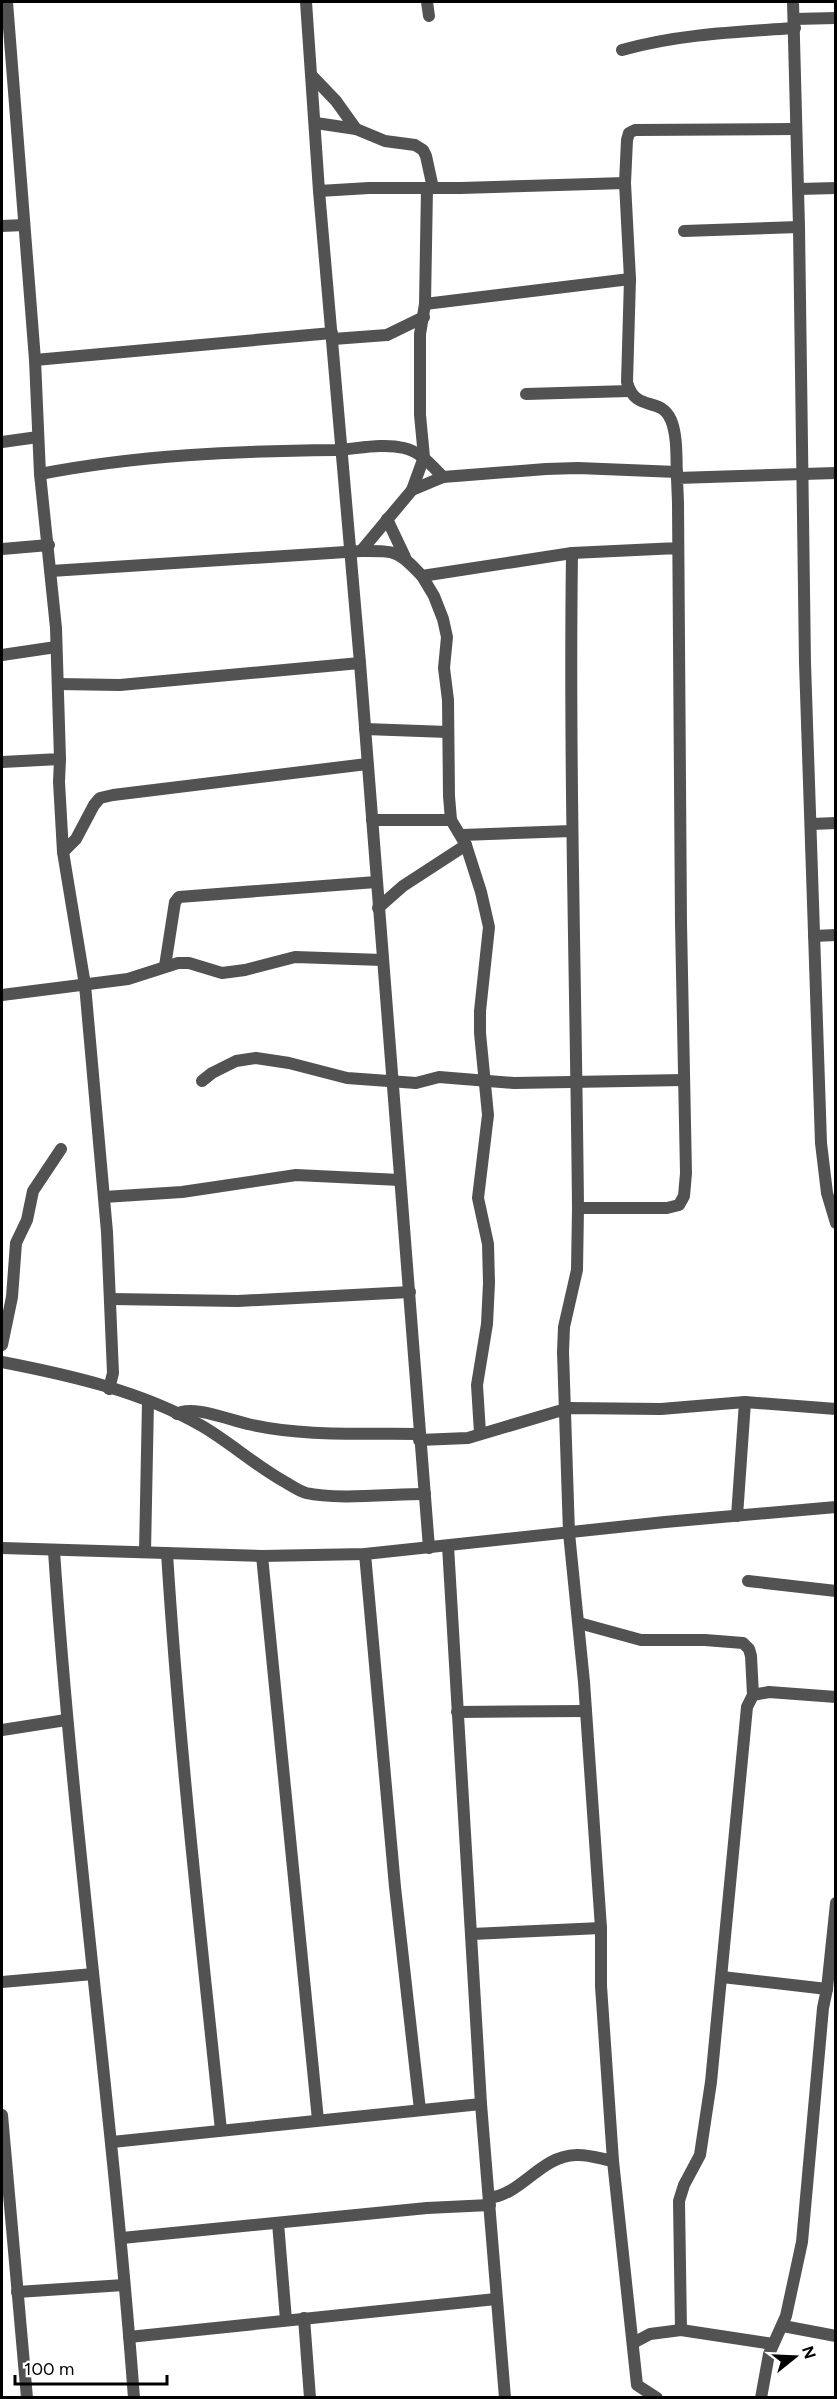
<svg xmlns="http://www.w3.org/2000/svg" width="837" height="2399" font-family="Figtree,sans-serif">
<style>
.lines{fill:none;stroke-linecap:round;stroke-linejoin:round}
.minor{stroke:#525252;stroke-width:12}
</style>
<rect width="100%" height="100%" fill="#fff"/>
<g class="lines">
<g class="minor">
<polyline points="306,2 319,191 360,663 429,1548"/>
<polyline points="427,2 429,16"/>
<polyline points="793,2 799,227 805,663 821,1143 827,1193 836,1223"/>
<polyline points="794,19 836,18"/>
<path d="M622,50C679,34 736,32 795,28"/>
<polyline points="313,77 336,101 356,129"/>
<polyline points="316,123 356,129 385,141 415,145 423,150 426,156 433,188"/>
<path d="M625,183L630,279L627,382C636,414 660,395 671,420C678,437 676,461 677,478"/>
<polyline points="799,189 836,188"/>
<polyline points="319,191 369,188 461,188 625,183 627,140 629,133 635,130 796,129"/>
<polyline points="2,226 24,225"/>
<polyline points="684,231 799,227"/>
<polyline points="425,304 427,188"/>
<polyline points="333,339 387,335 424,317"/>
<polyline points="35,360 332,333"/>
<polyline points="526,394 629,391"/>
<polyline points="2,442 38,437"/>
<path d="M40,474C138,455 236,451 335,450C357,449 382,443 404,448C421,452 431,465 443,477"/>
<polyline points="412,490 443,477 546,469 578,468 677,472"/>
<polyline points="387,519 405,557"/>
<path d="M678,548L572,553C569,771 576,990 578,1208H667L679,1205L684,1196L686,1173L681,923L678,503L677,478L836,473"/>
<polyline points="2,549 49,545"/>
<path d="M361,551C396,551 398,550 422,576L572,553"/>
<polyline points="51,571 361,551 412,490 424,457 420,415 420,334 425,304 630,279"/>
<polyline points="2,655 56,647"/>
<polyline points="58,684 120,685 360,663"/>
<polyline points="365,729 448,732"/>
<polyline points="60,759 59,782 63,852 85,985 107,1232 113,1373 109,1389"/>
<polyline points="2,762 60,759 56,628 40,474 35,360 7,2"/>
<polyline points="372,820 451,820 449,796 448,700 444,668 447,637 443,619 434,596 422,576"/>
<polyline points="451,820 466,845 481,892 489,927 480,1011 480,1033 488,1115 478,1198 488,1244 489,1283 487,1324 477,1385 480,1433"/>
<polyline points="812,824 836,823"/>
<polyline points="462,835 572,831"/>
<polyline points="63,852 76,839 94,805 100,798 113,795 367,764"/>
<polyline points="378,908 403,886 466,845"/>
<polyline points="814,936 836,935"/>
<polyline points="165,966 175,902 179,897 376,882"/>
<polyline points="2,995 128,979 178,963 189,963 222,973 245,970 295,957 382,960"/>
<polyline points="202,1081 212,1073 236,1061 256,1058 289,1063 347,1078 416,1083 439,1077 514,1083 684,1080"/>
<polyline points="104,1197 182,1192 296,1175 400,1180"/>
<polyline points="578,1208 577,1270 564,1327 563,1352 569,1533 584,1682 601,1928 601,1986 613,2161 637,2385 657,2398"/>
<polyline points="111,1299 238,1301 410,1292"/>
<polyline points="2,1345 12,1297 16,1243 27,1220 33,1191 61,1149"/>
<path d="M2,1362C69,1375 141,1391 202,1426C231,1443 256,1466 285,1482C292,1486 299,1491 306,1493C336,1500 392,1494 425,1494"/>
<path d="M177,1414C191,1404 232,1421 248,1424C303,1437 363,1433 419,1434"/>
<polyline points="419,1440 468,1438 569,1408 661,1409 745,1402 836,1409"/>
<polyline points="737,1516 745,1402"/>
<polyline points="448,1546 481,2104 505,2398"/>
<polyline points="2,1548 262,1556 365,1554 665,1522 836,1507"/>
<path d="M54,1551C73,1834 113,2115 134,2398"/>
<polyline points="145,1552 148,1402"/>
<path d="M167,1553C179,1746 201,1938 221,2130"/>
<polyline points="365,1554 395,1887 420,2110"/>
<polyline points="262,1556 318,2120"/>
<polyline points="748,1581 836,1591"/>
<polyline points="579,1623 641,1640 705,1640 743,1643 749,1649 751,1656 753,1695"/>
<polyline points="457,1712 586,1711"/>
<polyline points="2,1730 66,1720"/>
<polyline points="472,1934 601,1928"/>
<polyline points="722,1977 827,1989"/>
<polyline points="2,1982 93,1974"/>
<polyline points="2,2115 27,2398"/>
<polyline points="112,2142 481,2104"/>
<path d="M489,2198C523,2194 540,2156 576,2155C588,2154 601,2159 613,2161"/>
<polyline points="278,2223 286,2320"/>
<polyline points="122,2238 427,2208 490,2205"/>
<polyline points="17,2292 124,2285"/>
<polyline points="304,2318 310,2398"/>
<polyline points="783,2326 836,2336"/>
<polyline points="681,2330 773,2344"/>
<polyline points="129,2337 496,2299"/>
<polyline points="633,2343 650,2334 681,2330 679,2201 684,2185 700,2155 711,2082 747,1707 753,1695 769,1692 836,1697"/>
<polyline points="761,2398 769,2354 786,2316 802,2242 823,2008 827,1989 836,1903"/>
</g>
</g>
<rect width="837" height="2399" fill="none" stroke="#000000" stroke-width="6"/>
<g transform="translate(795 2357) rotate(72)" stroke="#ffffff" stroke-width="4.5" paint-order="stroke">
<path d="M0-4.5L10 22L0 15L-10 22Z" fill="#000000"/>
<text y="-9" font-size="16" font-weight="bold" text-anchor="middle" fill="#000000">N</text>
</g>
<path d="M15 2375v9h152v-9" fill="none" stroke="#000000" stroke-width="3"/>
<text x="24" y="2375" font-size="18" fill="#000000" stroke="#ffffff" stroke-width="4.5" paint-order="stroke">100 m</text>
</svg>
